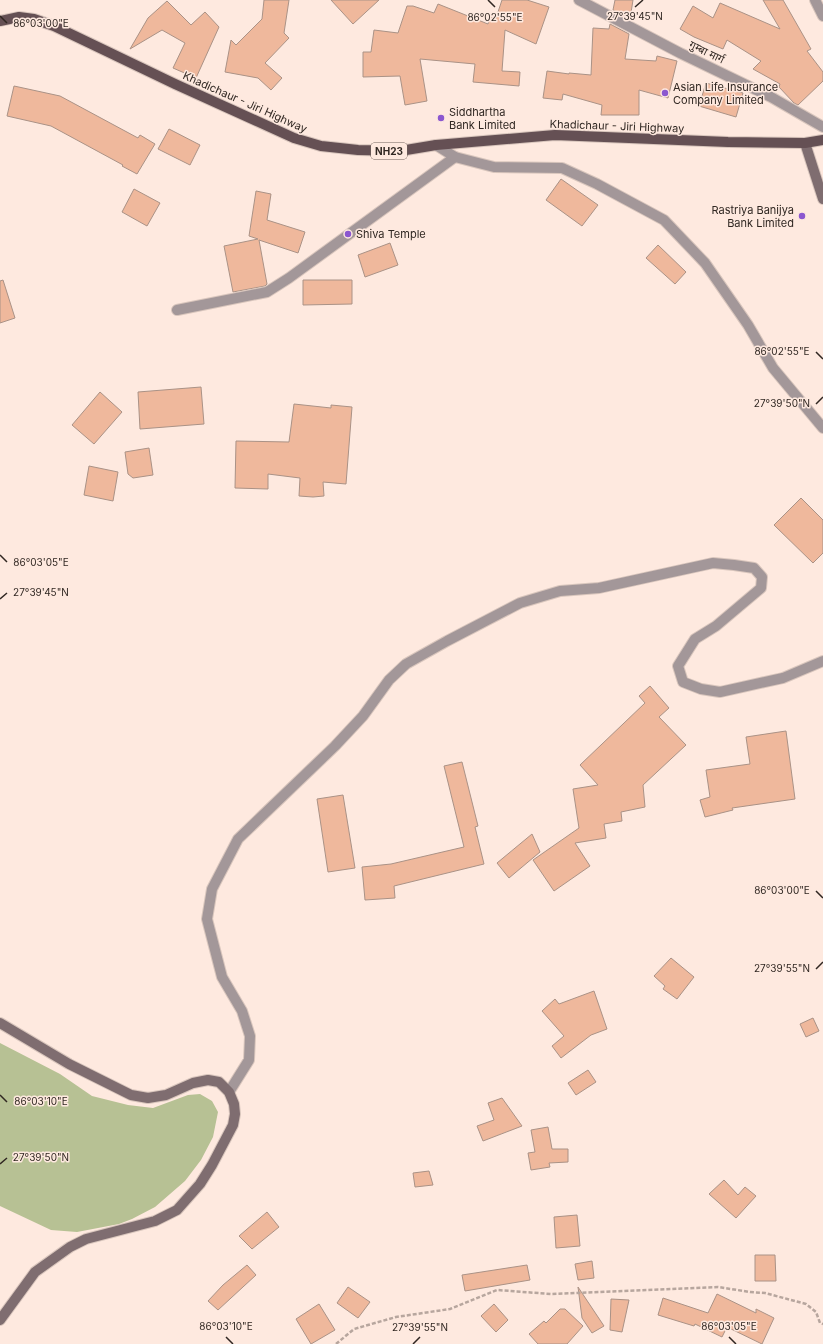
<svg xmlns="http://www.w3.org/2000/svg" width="823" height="1344" font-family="Inter,'Noto Sans Devanagari',sans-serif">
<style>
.green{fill:#b7c194}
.building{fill:#efb89c;stroke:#aa9286}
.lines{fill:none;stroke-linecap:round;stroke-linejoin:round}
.lane-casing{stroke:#d9c6bd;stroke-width:12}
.street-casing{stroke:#d9c6bd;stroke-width:12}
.secondary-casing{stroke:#d9c6bd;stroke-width:12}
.primary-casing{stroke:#d9c6bd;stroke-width:12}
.path{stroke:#b7a69e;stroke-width:2.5;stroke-dasharray:4 2;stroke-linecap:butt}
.lane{stroke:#a39799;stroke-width:10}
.street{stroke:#a39799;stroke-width:10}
.secondary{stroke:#7f6d70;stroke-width:10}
.primary{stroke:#655054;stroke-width:10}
.ticks{fill:none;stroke:#302722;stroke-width:1.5}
.poi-dot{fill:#8b57cf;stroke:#fee9df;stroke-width:1.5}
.labels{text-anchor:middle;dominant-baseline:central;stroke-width:3;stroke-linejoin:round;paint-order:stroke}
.shield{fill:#fee9df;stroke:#6e615b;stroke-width:1}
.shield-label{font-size:10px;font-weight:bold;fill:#302722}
.street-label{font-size:11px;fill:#302722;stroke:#fee9df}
.poi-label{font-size:11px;fill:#302722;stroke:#fee9df;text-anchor:start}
.ticks-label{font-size:10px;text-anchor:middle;fill:#302722;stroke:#fee9df;stroke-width:3;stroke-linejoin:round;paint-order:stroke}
</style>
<rect width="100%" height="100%" fill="#fee9df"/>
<polygon class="green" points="0,1043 60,1074 92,1096 128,1105 153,1108 188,1095 200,1094 212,1101 218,1112 213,1137 201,1160 185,1181 155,1207 132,1219 119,1224 77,1232 51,1230 0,1206"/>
<g class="building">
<polygon points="264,0 289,0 284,33 289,38 265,63 282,78 271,90 258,78 225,72 231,40 236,45 262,19"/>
<polygon points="331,0 379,0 353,24"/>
<polygon points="502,0 527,0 549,7 536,44 505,30 502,71 520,72 519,86 473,82 475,64 420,59 427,101 405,105 400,76 363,77 363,52 371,52 374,30 398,33 407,6 413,6 434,13 438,4 488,24 490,17 496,18"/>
<polygon points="615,0 633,0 630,19 613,10"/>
<polygon points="763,0 783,0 811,49 807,51 823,72 823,81 798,105 794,103 779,87 780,84 753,69 761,61 727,40 723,49 694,37 680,29 693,6 713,18 720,3 780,29"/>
<polygon points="167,1 191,25 205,12 219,27 196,78 173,68 185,43 162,30 130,49 148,18"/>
<polygon points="610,24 629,34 625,59 656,61 657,56 677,61 668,98 639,90 639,115 601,115 602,105 563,94 562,100 543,98 547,71 569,74 569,73 591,75 593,28 609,29"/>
<polygon points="706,83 743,93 736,117 699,106"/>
<polygon points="14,86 60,96 138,138 140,135 155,144 137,174 122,166 123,165 51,126 7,116"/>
<polygon points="169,129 200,145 190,165 158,149"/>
<polygon points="561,179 598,205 582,226 546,200"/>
<polygon points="134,189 160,203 147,226 122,212"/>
<polygon points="256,191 271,194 267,220 305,232 298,253 259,240 267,284 265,286 233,292 224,246 258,239 249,236"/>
<polygon points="390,243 398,265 365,277 358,255"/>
<polygon points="658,245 686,272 675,284 646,258"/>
<polygon points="3,280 15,318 0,323 0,281"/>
<polygon points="303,280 352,280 352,304 303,305"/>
<polygon points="201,387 204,424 140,429 138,392"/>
<polygon points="100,392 122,412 94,444 72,425"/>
<polygon points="294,404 331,408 331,405 352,407 346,484 323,482 324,496 313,497 299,496 300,478 268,474 268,489 235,488 236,441 289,442"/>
<polygon points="149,448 153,475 133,478 128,474 125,452"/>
<polygon points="89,466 118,472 113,501 84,495"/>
<polygon points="801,498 823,520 823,553 813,563 774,525"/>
<polygon points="650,686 669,708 659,717 686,745 643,785 645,807 621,812 622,821 604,824 606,838 575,843 590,866 554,891 533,860 579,828 573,789 598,785 580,765 645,703 639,696"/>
<polygon points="786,731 795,799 732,808 733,810 705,817 700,800 710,797 706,770 750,764 746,737"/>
<polygon points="462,762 478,826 475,827 484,864 394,886 395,898 365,900 362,867 391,864 464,847 444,766"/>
<polygon points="343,795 355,868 328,872 317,799"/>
<polygon points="532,834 540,852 509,878 497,863"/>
<polygon points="671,958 694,977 677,999 663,989 665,986 654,976"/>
<polygon points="594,991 607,1029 591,1035 561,1058 552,1046 564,1036 542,1011 555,999 559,1004"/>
<polygon points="813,1018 819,1031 806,1037 800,1024"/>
<polygon points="588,1070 596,1082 576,1095 568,1083"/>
<polygon points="502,1098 522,1126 483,1141 477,1126 494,1120 488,1103"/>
<polygon points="548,1127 552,1149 568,1149 568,1162 549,1163 550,1167 531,1170 528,1153 535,1152 531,1130"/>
<polygon points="429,1171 433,1185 415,1187 413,1173"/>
<polygon points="724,1180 738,1195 745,1187 756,1196 736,1218 709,1194"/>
<polygon points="267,1212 279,1227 252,1249 239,1236"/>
<polygon points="577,1215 580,1246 556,1248 554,1217"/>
<polygon points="755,1255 775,1255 776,1281 755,1281"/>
<polygon points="592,1261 594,1278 578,1280 575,1264"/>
<polygon points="247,1265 256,1275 218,1310 208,1301 223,1285"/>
<polygon points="527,1265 530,1280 465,1291 462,1275"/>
<polygon points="348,1287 370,1302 358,1318 337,1303"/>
<polygon points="578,1287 604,1326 592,1333 582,1318"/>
<polygon points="717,1294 756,1313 756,1309 774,1318 762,1344 727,1327 722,1337 695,1324 694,1326 658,1315 663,1298 708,1313"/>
<polygon points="611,1299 629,1300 622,1332 610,1330"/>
<polygon points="319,1304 335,1330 311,1344 296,1319"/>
<polygon points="494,1304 508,1320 496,1332 481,1316"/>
<polygon points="560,1309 565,1309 583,1326 567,1344 538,1344 529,1334 544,1321 546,1323"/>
</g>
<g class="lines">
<g class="lane-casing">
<g id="lane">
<polyline points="579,0 680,53 771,97 823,127"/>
<polyline points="815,0 823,16"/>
<polyline points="177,310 267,292 289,278 455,157"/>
</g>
</g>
<g class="street-casing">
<g id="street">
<polyline points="436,145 455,157 494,167 562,168 597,184 664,220 705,263 748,325 773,368 823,428"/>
<polyline points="229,1092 249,1060 250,1036 242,1011 222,977 207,919 212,889 238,839 335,746 363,716 389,680 406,664 447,641 520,603 560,591 599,588 713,563 734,565 754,568 762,577 761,588 716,626 695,639 678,666 683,682 701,689 720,692 783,678 823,661"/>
</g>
</g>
<g class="secondary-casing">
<g id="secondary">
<polyline points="805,143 823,199"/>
<polyline points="0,1023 69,1064 131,1095 148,1098 166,1095 193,1083 208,1080 219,1082 229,1092 234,1104 235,1114 233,1125 212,1165 200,1184 177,1210 155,1221 86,1239 70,1247 35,1272 0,1320"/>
</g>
</g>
<g class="primary-casing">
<polyline id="primary" points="0,21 19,17 34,19 54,26 175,84 294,138 321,146 358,150 400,151 436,145 555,135 728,142 805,143 823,140"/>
</g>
<polyline class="path" points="336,1344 354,1329 396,1317 450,1309 497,1290 551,1294 718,1287 750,1292 765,1293 806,1304 816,1312 820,1323 823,1324"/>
<use href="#lane" class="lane"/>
<use href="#street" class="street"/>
<use href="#secondary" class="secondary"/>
<use href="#primary" class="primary"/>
</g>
<path class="ticks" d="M488,0L495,7M635,7L643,0M0,16L7,23M816,352L823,359M816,404L823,397M0,555L7,562M0,599L7,593M816,891L823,898M816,969L823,962M0,1095L7,1102M0,1164L7,1158M226,1337L233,1344M729,1337L736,1344M413,1344L420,1337"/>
<g class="poi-dot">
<circle cx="665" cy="93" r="4"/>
<circle cx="441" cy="118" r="4"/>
<circle cx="802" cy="216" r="4"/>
<circle cx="348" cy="234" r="4"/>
</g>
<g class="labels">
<rect class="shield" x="371" y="143" width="36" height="16" rx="3"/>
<g class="shield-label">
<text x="389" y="151">NH23</text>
</g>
<g class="street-label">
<text transform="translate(707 52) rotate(26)">गुम्बा मार्ग</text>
<text transform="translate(245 102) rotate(24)">Khadichaur - Jiri Highway</text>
<text transform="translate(617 126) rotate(2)">Khadichaur - Jiri Highway</text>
</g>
<g class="poi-label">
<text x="673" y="87">Asian Life Insurance<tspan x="673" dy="13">Company Limited</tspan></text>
<text x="449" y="112">Siddhartha<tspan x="449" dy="13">Bank Limited</tspan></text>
<text x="794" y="210" text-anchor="end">Rastriya Banijya<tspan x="794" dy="13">Bank Limited</tspan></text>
<text x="356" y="234">Shiva Temple</text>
</g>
</g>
<g class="ticks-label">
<text x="635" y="20">27°39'45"N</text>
<text x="495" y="21">86°02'55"E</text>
<text x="41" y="27">86°03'00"E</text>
<text x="782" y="355">86°02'55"E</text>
<text x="782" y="407">27°39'50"N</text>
<text x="41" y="566">86°03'05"E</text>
<text x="41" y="596">27°39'45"N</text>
<text x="782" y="894">86°03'00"E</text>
<text x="782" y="972">27°39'55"N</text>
<text x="41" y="1105">86°03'10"E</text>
<text x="41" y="1161">27°39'50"N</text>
<text x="226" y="1330">86°03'10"E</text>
<text x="729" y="1330">86°03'05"E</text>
<text x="420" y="1331">27°39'55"N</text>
</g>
</svg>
